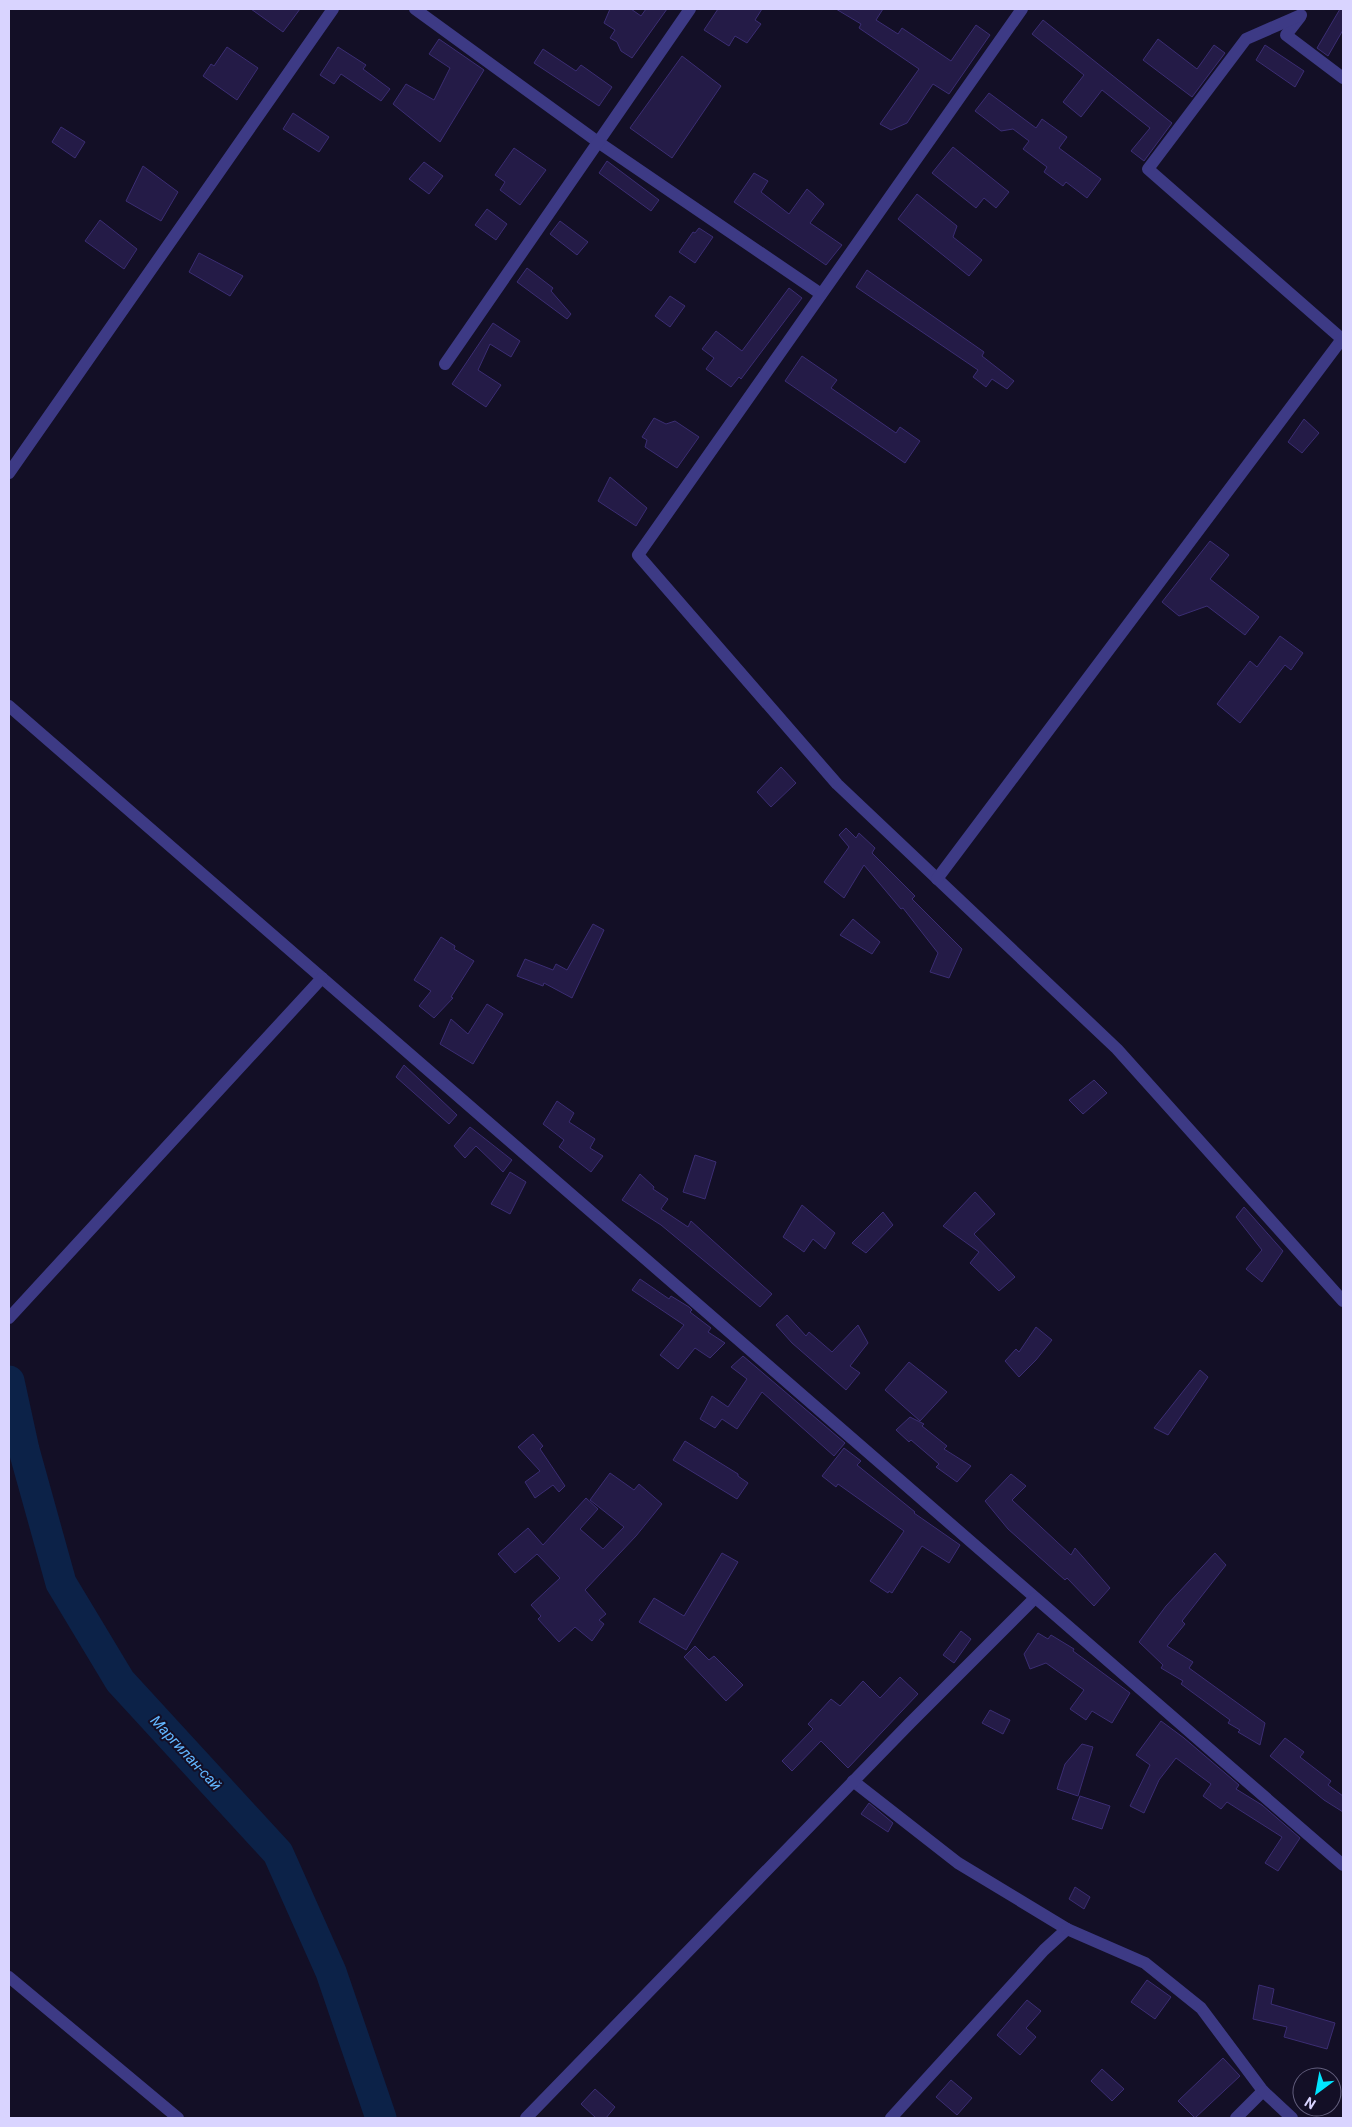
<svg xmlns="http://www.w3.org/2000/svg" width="1352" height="2127" font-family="Roboto,sans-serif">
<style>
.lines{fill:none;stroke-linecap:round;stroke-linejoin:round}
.river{stroke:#0c2248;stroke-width:31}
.building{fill:#241b47;stroke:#3b2d73}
.minor{stroke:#3d3a85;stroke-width:12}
.labels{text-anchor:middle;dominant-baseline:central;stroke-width:4;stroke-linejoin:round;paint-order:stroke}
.water-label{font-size:15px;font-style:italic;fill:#62b6ff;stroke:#130f26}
</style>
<rect width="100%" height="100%" fill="#130f26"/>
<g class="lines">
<polyline class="river" points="9,1381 24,1450 61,1583 120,1681 278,1853 331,1972 381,2118"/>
</g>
<g class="building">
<polygon points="251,9 300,9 283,32"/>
<polygon points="610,9 631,9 641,16 646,9 667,9 632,58 621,51 617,42 610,38 615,30 604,23"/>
<polygon points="718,9 762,9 755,20 761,24 747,43 735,36 729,46 704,30"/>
<polygon points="836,9 883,9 876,20 898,34 902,28 951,61 976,25 990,35 949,94 933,84 907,123 891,130 880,124 919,69 859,28 861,24"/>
<polygon points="1340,9 1343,9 1343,30 1328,56 1317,48"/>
<polygon points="1043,20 1172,123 1144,161 1131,151 1150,128 1102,90 1081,117 1063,102 1084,75 1032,34"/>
<polygon points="439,39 484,70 440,142 393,104 406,84 434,100 450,68 429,54"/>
<polygon points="1158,39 1197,69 1214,45 1225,53 1192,97 1143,60"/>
<polygon points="1265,45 1304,71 1295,87 1256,60"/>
<polygon points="227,47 258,68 237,100 203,76 211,64 214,66"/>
<polygon points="338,47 366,65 363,69 390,89 381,101 341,74 334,84 320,75"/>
<polygon points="543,49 576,71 581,65 612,87 599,106 534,63"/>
<polygon points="682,56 721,86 672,158 630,128"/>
<polygon points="989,93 1036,128 1042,119 1067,137 1059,148 1101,179 1087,198 1066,182 1063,186 1044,172 1047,167 1023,149 1029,141 1013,129 1001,131 975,111"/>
<polygon points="293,113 329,137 319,152 283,129"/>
<polygon points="61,127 85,142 75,158 52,142"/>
<polygon points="953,147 1009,192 996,208 984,198 976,208 932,173"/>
<polygon points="514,148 546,170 520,205 500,190 505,182 495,175"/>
<polygon points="607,161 659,200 651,211 599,173"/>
<polygon points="424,162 443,176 429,194 409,179"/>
<polygon points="143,166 178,192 161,221 126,201"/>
<polygon points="754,173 768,181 761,192 789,214 807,189 824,204 810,223 842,245 826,265 734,202"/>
<polygon points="917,194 957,226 953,237 982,260 969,276 898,219"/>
<polygon points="487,209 507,224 496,240 475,225"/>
<polygon points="100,220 137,249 124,269 85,241"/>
<polygon points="560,221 588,242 577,255 550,234"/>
<polygon points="699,228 713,237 695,263 679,252 693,232 695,233"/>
<polygon points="199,253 243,276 230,296 189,272"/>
<polygon points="527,268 553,288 551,291 571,314 567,319 517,282"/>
<polygon points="867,270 984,352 982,356 1014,381 1007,389 992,379 986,387 973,377 978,370 856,287"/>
<polygon points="789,288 802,298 741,379 739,377 731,387 706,369 714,358 702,349 716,331 742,351"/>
<polygon points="670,296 685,306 670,327 655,316"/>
<polygon points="493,323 520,341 511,357 490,344 478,370 501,385 486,407 452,384"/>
<polygon points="802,356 837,380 831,388 896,433 900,427 920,441 905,463 785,381"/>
<polygon points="654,418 666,424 675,421 699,437 677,468 645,447 647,440 642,437"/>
<polygon points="1304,419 1319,433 1302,453 1288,442"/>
<polygon points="610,477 647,508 636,526 598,501"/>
<polygon points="1210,541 1229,555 1210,579 1259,617 1245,635 1207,606 1179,616 1162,602"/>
<polygon points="1280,636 1303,653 1291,670 1285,665 1240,723 1217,704 1250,661 1257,667"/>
<polygon points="781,767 796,783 771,807 757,792"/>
<polygon points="846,828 856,838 859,833 875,848 872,853 915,896 912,899 962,949 949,978 930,972 938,953 903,908 901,909 864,865 844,898 824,882 849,847 839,835"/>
<polygon points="853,919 880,942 872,954 840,935"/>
<polygon points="593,924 604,930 572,998 544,983 543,986 517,976 525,959 553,970 556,964 567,970"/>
<polygon points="441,937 455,946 454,949 474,961 451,997 453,998 434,1018 419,1006 431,991 414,980"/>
<polygon points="487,1004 503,1014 473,1064 440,1044 451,1019 468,1034"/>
<polygon points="404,1065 457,1115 449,1124 396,1077"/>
<polygon points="1094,1080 1107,1093 1083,1114 1069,1100"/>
<polygon points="557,1101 574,1113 569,1122 595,1139 590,1148 603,1156 591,1172 559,1147 564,1140 543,1124"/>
<polygon points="470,1127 512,1160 503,1172 476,1146 465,1158 454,1146"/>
<polygon points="695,1155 716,1162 705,1199 683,1192"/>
<polygon points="510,1172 526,1182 510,1214 491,1204"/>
<polygon points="640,1174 654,1187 653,1189 668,1199 661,1209 688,1227 691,1221 772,1294 760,1307 661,1225 622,1200"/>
<polygon points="975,1192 995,1214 974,1234 1015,1277 999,1291 970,1263 979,1252 943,1226"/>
<polygon points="802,1205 835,1233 825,1249 813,1239 804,1252 783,1237"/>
<polygon points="1244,1207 1283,1251 1262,1282 1246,1269 1262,1250 1236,1217"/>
<polygon points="883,1212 893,1225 866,1253 852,1243"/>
<polygon points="640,1279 669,1299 671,1296 689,1307 692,1310 690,1312 711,1328 708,1332 725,1343 710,1358 695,1348 678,1369 660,1355 684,1325 632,1290"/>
<polygon points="787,1315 806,1336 809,1332 832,1352 858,1325 868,1343 850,1366 860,1373 846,1390 792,1343 776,1325"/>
<polygon points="1036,1327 1052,1340 1036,1360 1019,1377 1005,1361 1016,1349 1019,1352"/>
<polygon points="743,1356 845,1443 834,1456 762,1392 737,1429 722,1419 715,1428 700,1419 712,1396 728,1407 747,1379 731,1367"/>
<polygon points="909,1362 947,1392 920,1421 885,1390"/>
<polygon points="1200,1370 1208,1377 1168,1435 1154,1428"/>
<polygon points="910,1417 924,1424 922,1426 947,1446 944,1449 971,1466 957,1482 936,1467 939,1464 911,1440 909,1442 896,1430"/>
<polygon points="533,1434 543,1446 540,1449 565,1486 559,1492 553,1485 535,1498 525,1482 540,1471 518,1447"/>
<polygon points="685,1441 738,1474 738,1476 748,1483 737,1499 673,1460"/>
<polygon points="844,1448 861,1461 857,1465 915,1512 914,1513 960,1545 949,1563 922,1546 892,1593 889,1591 888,1593 870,1581 904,1531 838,1484 836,1487 822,1476"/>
<polygon points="610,1473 634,1490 639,1484 662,1504 636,1536 585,1590 606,1614 599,1620 604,1624 592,1641 575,1627 559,1642 538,1619 541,1616 531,1605 560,1578 537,1554 515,1573 498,1554 528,1528 543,1545 586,1498 598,1509 580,1529 603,1549 624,1527 590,1500"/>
<polygon points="1011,1474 1026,1486 1012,1500 1071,1555 1075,1548 1110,1588 1094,1606 1067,1578 1065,1580 1008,1529 985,1501"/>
<polygon points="722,1553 738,1562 686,1650 639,1622 654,1598 684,1616"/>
<polygon points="1215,1553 1226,1565 1182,1621 1185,1624 1167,1646 1193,1662 1189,1668 1265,1723 1260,1745 1238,1732 1240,1730 1228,1723 1230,1720 1181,1684 1183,1681 1161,1668 1163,1665 1139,1642 1166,1606"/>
<polygon points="961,1631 971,1639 954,1663 943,1655"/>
<polygon points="1038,1633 1048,1639 1051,1635 1074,1649 1073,1651 1130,1693 1112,1723 1092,1711 1086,1720 1070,1709 1084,1690 1046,1663 1030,1669 1024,1654"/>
<polygon points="695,1646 709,1660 714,1656 743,1685 726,1701 684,1657"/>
<polygon points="900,1677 918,1694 848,1768 821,1741 792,1771 782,1761 813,1729 808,1724 831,1699 840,1706 863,1681 880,1698"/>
<polygon points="990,1710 1010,1720 1003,1734 982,1723"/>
<polygon points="1161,1721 1184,1738 1239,1785 1236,1789 1262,1805 1300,1838 1278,1871 1265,1863 1282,1837 1227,1802 1221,1809 1203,1796 1211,1784 1176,1758 1159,1780 1144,1813 1130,1806 1150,1765 1136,1755"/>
<polygon points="1285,1738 1304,1752 1300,1757 1331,1781 1328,1785 1343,1796 1343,1812 1324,1800 1270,1756"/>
<polygon points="1082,1744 1093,1747 1078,1796 1057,1789 1065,1764"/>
<polygon points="1080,1796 1110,1806 1102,1829 1072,1819"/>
<polygon points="869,1803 893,1823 888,1832 861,1814"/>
<polygon points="1075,1887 1090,1897 1084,1909 1069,1899"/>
<polygon points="1147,1980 1171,1997 1155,2019 1131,2002"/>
<polygon points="1259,1985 1274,1989 1271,2004 1335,2023 1327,2049 1284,2037 1287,2027 1253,2019"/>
<polygon points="1027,2000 1041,2011 1026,2028 1036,2037 1020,2055 997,2035"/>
<polygon points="1223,2058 1240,2076 1195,2118 1178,2101"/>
<polygon points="1102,2069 1124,2089 1112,2101 1091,2081"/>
<polygon points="951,2080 972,2098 957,2115 936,2097"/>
<polygon points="595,2089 615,2107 606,2118 596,2118 581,2104"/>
</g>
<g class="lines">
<g class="minor">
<polyline points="415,9 598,142 821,294"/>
<polyline points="1022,9 638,555 837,784 1117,1049 1343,1301"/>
<polyline points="1300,17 1286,35 1343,78"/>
<polyline points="445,364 690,9"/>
<polyline points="9,473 333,9"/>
<polyline points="9,706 1343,1865"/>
<polyline points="937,879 1342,339 1148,169 1246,39 1301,15"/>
<polyline points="9,1318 322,978"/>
<polyline points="853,1781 958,1863 1067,1929 1044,1950 891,2118"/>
<polyline points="1067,1929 1145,1963 1201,2008 1263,2091 1236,2118"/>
<polyline points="9,1977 178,2118"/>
<polyline points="1263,2091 1292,2118"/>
<polyline points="526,2118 910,1723 1035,1598"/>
</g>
</g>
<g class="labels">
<g class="water-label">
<text transform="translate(186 1753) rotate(47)">Маргилан-сай</text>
</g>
</g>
<rect width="1352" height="2127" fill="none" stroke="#d9d4ff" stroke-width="20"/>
<g transform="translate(1317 2092) rotate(212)"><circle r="24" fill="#130f26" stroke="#625e7d"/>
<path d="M0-4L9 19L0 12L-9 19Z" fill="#00e5ff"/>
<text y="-8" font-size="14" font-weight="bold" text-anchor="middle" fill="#d9d4ff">N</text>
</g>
</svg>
